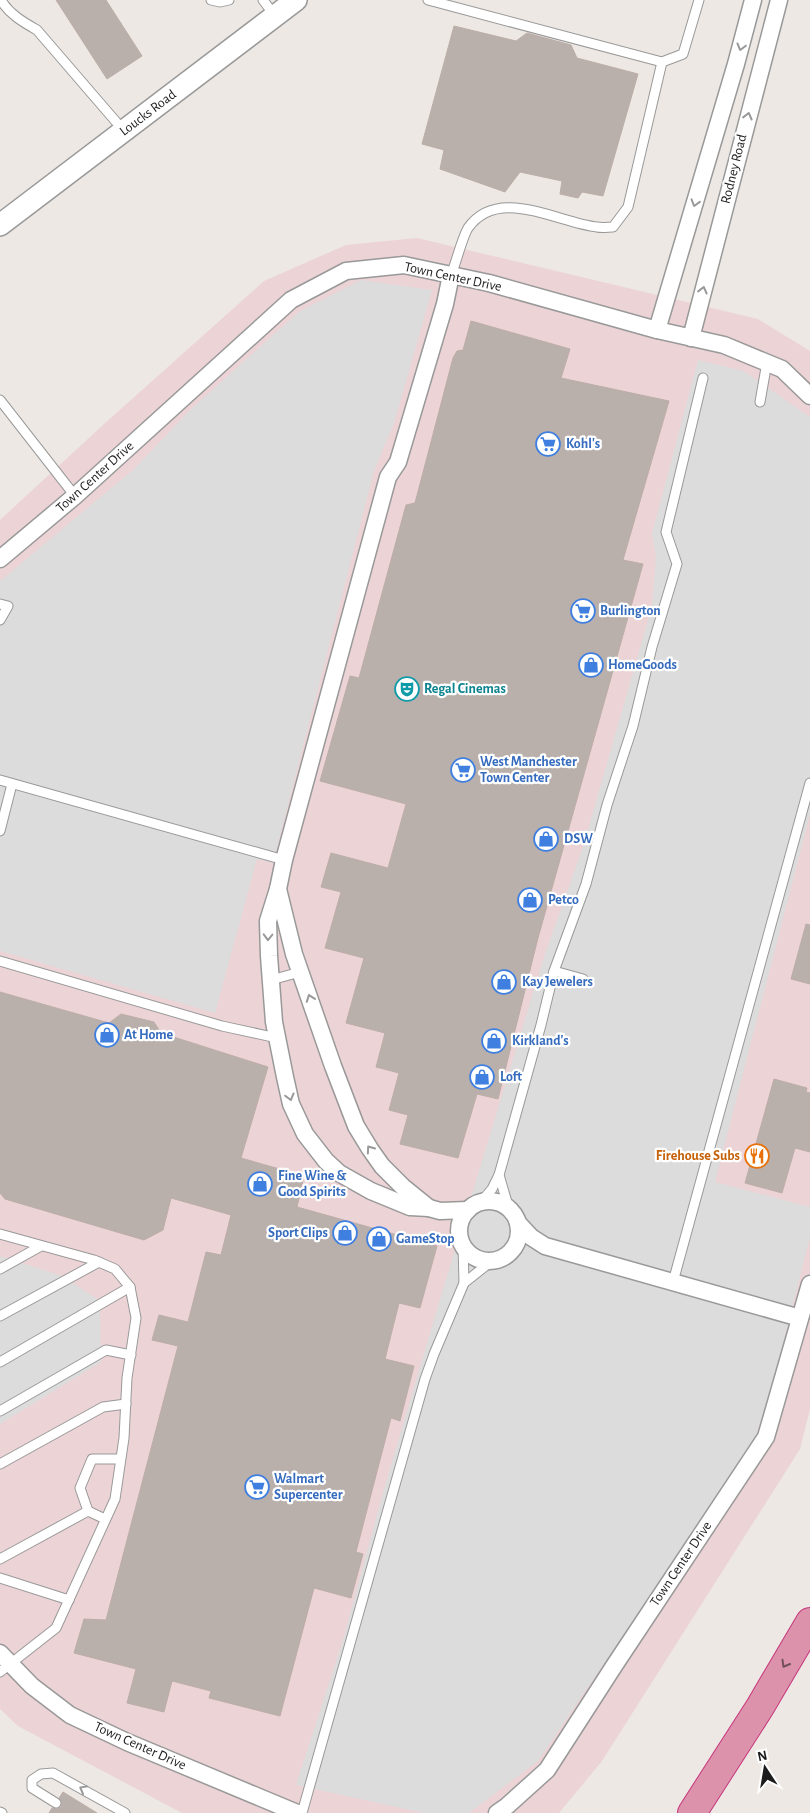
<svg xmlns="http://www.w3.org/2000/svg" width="810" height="1813" font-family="'Alegreya Sans',sans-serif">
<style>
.commercial{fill:#ecd3d6}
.parking{fill:#dcdcdc}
.building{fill:#b9b0ac;stroke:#bdada7}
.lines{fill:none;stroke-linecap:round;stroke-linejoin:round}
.service-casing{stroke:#999;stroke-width:11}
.minor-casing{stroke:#999;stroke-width:19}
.tertiary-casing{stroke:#999;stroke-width:24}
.motorway-casing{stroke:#c6357d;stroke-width:30}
.service{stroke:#fff;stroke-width:9}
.minor{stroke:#fff;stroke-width:16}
.tertiary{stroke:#fff;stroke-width:21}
.motorway{stroke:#dd92ab;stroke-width:28}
.oneway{stroke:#999}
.oneway2{stroke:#73515c}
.labels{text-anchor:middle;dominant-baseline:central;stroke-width:4.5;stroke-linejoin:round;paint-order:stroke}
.street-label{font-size:14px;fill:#1c1c1c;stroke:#fff}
.shop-label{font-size:14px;font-weight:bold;fill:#366cbe;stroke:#fff;text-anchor:start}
.culture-label{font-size:14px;font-weight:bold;fill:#0d838f;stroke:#fff;text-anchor:start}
.food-label{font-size:14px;font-weight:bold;fill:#c56008;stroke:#fff;text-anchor:end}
</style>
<rect width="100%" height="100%" fill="#ede8e3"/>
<polygon class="commercial" points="417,238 758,319 810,351 810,1409 800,1449 602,1761 559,1813 182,1813 18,1726 0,1709 0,520 104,424 264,281 346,245"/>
<g class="parking">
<polygon points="361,280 432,290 394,423 374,471 273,863 257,859 215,1013 0,951 0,581 134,469 191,409 300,311"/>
<polygon points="698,360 744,371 810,417 810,814 715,1182 810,1207 810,1237 775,1376 754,1442 538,1761 469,1813 424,1813 296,1785 343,1640 384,1489 441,1296 544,957 583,847 652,606 656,557 652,534"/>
<polygon points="0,1256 62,1276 100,1301 101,1362 0,1424"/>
</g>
<g class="building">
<polygon points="56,0 106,0 142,56 107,79"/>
<polygon points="454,26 516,41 527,33 571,45 577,58 638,74 603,196 582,192 578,198 560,194 562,181 520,172 505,192 440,169 444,150 422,144"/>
<polygon points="471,321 570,349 561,378 669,401 623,560 643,564 538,938 498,1099 477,1094 458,1158 400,1144 408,1115 389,1110 399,1073 376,1067 385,1033 346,1023 364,958 325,948 341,892 321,887 331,853 388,868 406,804 320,781 350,676 359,678 406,505 415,503 453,358 457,351 463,350"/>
<polygon points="806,924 810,925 810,984 791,979"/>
<polygon points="0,992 109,1023 121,1014 154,1022 161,1033 268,1067 241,1158 304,1176 297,1207 437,1246 420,1308 399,1303 385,1359 414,1366 400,1421 391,1418 356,1552 363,1554 351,1598 314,1588 280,1716 209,1698 211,1691 172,1681 164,1712 127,1703 136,1669 74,1653 84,1619 106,1620 178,1346 152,1340 159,1315 188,1322 206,1252 221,1255 231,1215 171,1198 163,1230 144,1240 5,1199 0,1193"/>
<polygon points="774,1079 807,1088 806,1092 810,1093 810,1152 795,1148 782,1193 745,1183"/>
<polygon points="63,1792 97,1813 49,1813 52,1808 56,1809 61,1807 62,1803 59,1798"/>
</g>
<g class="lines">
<g class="service-casing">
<g id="service">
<path d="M1,0C9,14 23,22 37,30L124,131"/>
<polyline points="211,0 220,2 229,0"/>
<polyline points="263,0 275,16"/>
<polyline points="428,0 662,62 683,54 699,0"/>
<path d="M451,275C456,263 462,238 468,228C498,185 558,223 597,227C602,228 608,227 613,227L628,207L662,62"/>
<polyline points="0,400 75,496"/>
<polyline points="760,402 767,362"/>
<polyline points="0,604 8,606 0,620"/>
<polyline points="0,780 284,860"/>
<polyline points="0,831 12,784"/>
<polyline points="0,961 222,1026 277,1038"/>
<polyline points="554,971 586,884 607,805 633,726 652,647 677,564 666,532 703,378"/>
<polyline points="271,980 300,972"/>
<polyline points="499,1175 509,1209"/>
<polyline points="481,1202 492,1189 499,1175 541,1025 554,971 583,979"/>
<polyline points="0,1234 94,1260 115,1269 130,1287 136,1318 127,1378 124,1438 115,1499 56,1628 0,1672"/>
<polyline points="0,1269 41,1246"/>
<polyline points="673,1282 810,783"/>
<polyline points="464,1283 493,1260"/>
<polyline points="0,1316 99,1262"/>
<polyline points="0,1362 130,1287"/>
<polyline points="0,1411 106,1350 131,1355"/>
<polyline points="0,1464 103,1407 126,1404"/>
<polyline points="88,1511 80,1488 92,1459 120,1459"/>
<polyline points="0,1559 88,1511 105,1519"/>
<polyline points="0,1578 69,1600"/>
<polyline points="56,1803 32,1788 32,1780 41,1774 53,1773 125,1813"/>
<polyline points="0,1812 2,1813"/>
<polyline points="302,1813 425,1379 434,1354 464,1283 463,1245"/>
</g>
</g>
<g class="minor-casing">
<g id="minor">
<polyline points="451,275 445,304 398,462 388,477 385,488 284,860 278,889 268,921 269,956 274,1022 285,1077 291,1104 305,1134 326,1161 339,1173 371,1191 410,1207 429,1208 440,1211 468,1210"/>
<polyline points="657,330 736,64 753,0"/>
<polyline points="691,338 779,0"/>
<polyline points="0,559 75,496 291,300 346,271 404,265 489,283 657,330 724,345 782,369 810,396"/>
<polyline points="278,889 294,954 333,1066 356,1126 370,1149 382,1166 403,1187 429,1208"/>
<circle cx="489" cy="1231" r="30"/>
<polyline points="518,1223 531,1237 545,1246 800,1318"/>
<polyline points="0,1653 32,1686 70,1715 127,1742 297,1813"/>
<polyline points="497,1813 507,1806 547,1770 614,1666 766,1437 810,1284"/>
</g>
</g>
<g class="tertiary-casing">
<polyline id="tertiary" points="0,225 296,0"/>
</g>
<g class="motorway-casing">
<polyline id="motorway" points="692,1813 760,1707 810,1622"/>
</g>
<use href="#service" class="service"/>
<use href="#minor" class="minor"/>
<use href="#tertiary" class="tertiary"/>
<use href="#motorway" class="motorway"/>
</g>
<defs><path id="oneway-chevron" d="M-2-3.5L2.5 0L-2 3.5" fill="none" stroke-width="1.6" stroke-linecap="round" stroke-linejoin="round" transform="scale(1.25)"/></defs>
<g class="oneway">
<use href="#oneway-chevron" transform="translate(741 47) rotate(105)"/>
<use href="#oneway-chevron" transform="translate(748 116) rotate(-76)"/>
<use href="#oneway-chevron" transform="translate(695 203) rotate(107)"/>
<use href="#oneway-chevron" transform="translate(703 290) rotate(-76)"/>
<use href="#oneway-chevron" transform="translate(268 937) rotate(91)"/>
<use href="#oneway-chevron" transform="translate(310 998) rotate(-110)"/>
<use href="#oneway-chevron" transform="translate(290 1097) rotate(75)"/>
<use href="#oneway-chevron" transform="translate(370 1149) rotate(-125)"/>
<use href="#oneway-chevron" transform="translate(83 1789) rotate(-151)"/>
</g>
<use class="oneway2" href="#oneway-chevron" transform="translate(785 1664) rotate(120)"/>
<defs>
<g id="supermarket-ring" transform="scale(1.25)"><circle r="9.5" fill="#fff" stroke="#3f7fe0" stroke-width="1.5"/><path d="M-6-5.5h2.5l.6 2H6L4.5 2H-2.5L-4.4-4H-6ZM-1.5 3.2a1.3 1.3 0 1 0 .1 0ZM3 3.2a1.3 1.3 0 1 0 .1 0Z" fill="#3f7fe0"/></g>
<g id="shop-ring" transform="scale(1.25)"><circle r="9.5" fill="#fff" stroke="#3f7fe0" stroke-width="1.5"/><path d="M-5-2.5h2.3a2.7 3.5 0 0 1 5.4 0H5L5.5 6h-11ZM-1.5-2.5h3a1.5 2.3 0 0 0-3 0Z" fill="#3f7fe0"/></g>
<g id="theatre-ring" transform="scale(1.25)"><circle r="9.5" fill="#fff" stroke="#0f9aa8" stroke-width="1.5"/><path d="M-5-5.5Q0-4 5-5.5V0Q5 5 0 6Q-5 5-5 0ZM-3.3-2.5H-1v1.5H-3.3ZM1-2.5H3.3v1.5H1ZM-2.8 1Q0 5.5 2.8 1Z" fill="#0f9aa8"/></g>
<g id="restaurant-ring" transform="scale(1.25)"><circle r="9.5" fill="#fff" stroke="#e8710a" stroke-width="1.5"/><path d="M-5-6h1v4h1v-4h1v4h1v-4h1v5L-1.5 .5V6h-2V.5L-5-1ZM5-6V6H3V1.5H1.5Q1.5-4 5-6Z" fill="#e8710a"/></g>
</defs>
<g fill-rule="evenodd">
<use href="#supermarket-ring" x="548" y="444"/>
<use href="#supermarket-ring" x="583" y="611"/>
<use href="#shop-ring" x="591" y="665"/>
<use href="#theatre-ring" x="407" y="689"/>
<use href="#supermarket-ring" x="463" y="770"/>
<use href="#shop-ring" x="546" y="839"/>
<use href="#shop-ring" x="530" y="900"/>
<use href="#shop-ring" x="504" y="982"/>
<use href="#shop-ring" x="107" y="1035"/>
<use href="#shop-ring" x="494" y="1041"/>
<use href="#shop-ring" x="482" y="1077"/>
<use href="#restaurant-ring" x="757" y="1156"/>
<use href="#shop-ring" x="260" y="1184"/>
<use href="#shop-ring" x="345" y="1233"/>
<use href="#shop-ring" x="379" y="1239"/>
<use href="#supermarket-ring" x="257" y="1487"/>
</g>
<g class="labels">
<g class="street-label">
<text transform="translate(148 113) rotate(-37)">Loucks Road</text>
<text transform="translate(734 169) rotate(-76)">Rodney Road</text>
<text transform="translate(453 277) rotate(12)">Town Center Drive</text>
<text transform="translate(95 477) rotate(-42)">Town Center Drive</text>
<text transform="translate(681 1564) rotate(-56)">Town Center Drive</text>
<text transform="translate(140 1746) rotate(24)">Town Center Drive</text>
</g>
<g class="shop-label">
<text x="566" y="444">Kohl's</text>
<text x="600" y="611">Burlington</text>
<text x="608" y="665">HomeGoods</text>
<text x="480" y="762">West Manchester<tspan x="480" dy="16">Town Center</tspan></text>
<text x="564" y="839">DSW</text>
<text x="548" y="900">Petco</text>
<text x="522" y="982">Kay Jewelers</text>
<text x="124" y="1035">At Home</text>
<text x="512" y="1041">Kirkland's</text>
<text x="500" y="1077">Loft</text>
<text x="278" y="1176">Fine Wine &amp;<tspan x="278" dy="16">Good Spirits</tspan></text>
<text x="328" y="1233" text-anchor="end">Sport Clips</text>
<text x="396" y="1239">GameStop</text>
<text x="274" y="1479">Walmart<tspan x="274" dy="16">Supercenter</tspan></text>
</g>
<g class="culture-label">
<text x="424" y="689">Regal Cinemas</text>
</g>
<g class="food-label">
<text x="740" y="1156">Firehouse Subs</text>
</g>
</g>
<g transform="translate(765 1768) rotate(348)" stroke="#ffffff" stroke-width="4" paint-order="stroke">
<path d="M0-4L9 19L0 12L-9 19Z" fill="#1c1c1c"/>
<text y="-8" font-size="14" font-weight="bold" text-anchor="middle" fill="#1c1c1c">N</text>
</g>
</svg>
